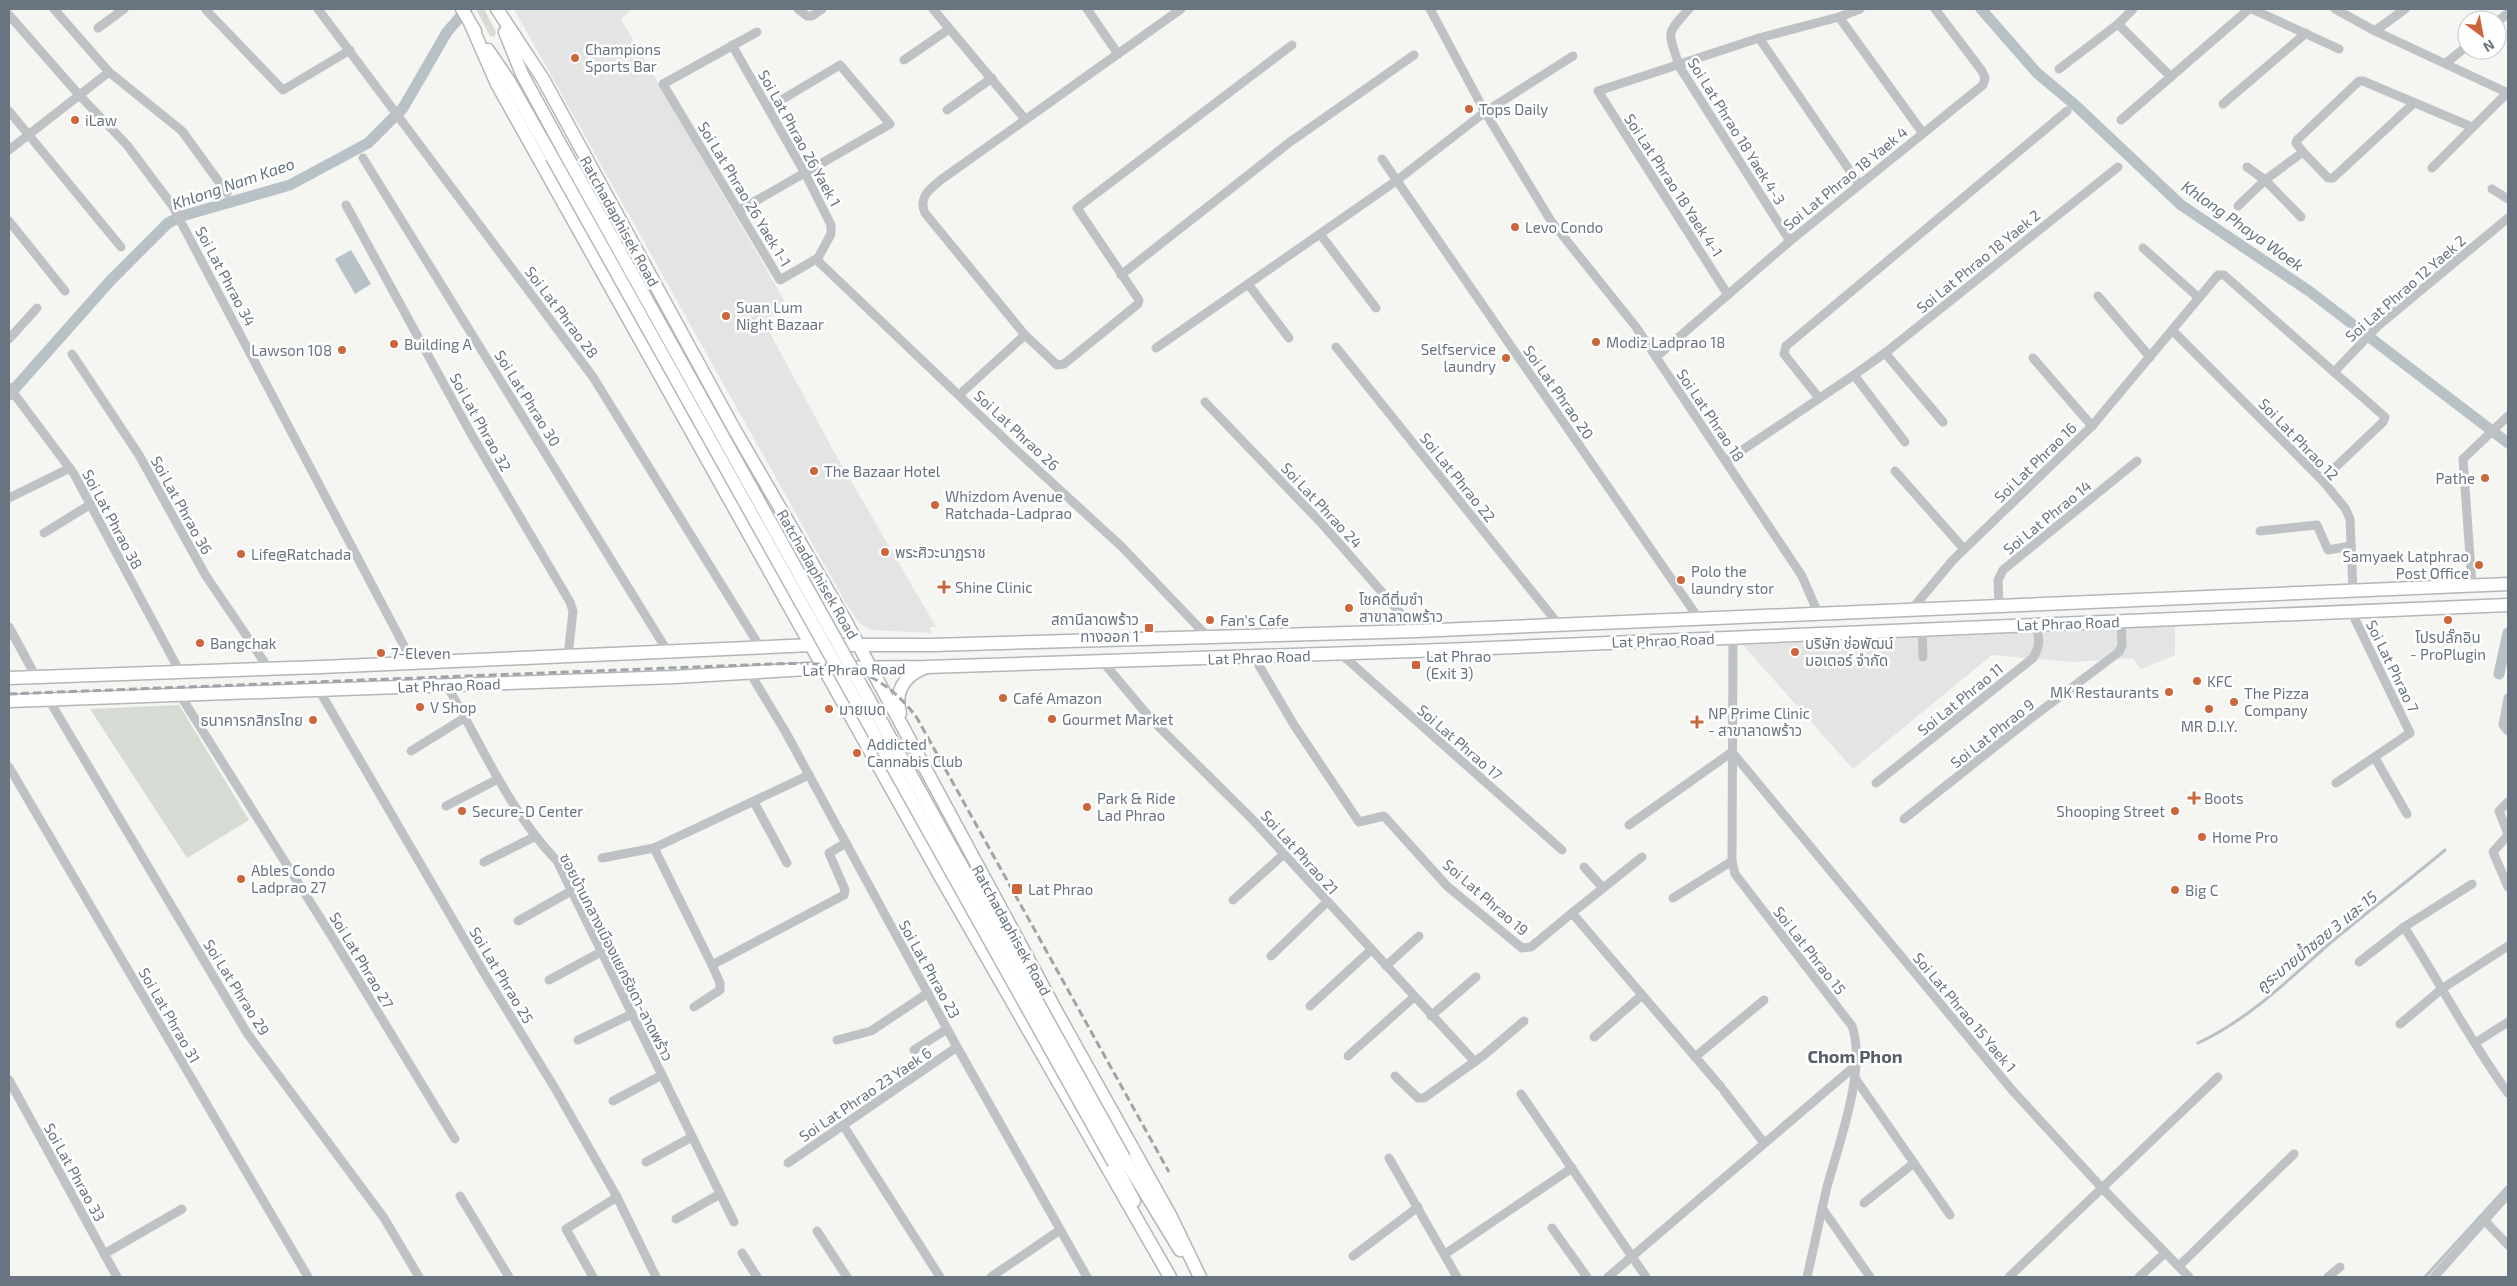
<svg xmlns="http://www.w3.org/2000/svg" width="2517" height="1286" font-family="'Exo 2','Noto Sans Thai',sans-serif">
<style>
.built{fill:#e3e4e3}
.green{fill:#d6dbd4}
.water{fill:#b8c1c5}
.lines{fill:none;stroke-linecap:round;stroke-linejoin:round}
.stream{stroke:#b8c1c5;stroke-width:3}
.canal{stroke:#b8c1c5;stroke-width:11}
.primary-casing{stroke:#b3b6b9;stroke-width:15}
.street{stroke:#bfc2c5;stroke-width:9}
.primary{stroke:#fff;stroke-width:12}
.rail{stroke:#9fa4a9;stroke-width:3;stroke-dasharray:8 4;stroke-linecap:butt}
.primary-bridge-casing{stroke:#b3b6b9;stroke-width:15;stroke-linecap:butt}
.primary-bridge{stroke:#fff;stroke-width:12}
.poi-dot{fill:#cb663c;stroke:#fff;stroke-width:2}
.labels{text-anchor:middle;dominant-baseline:central;stroke-width:5;stroke-linejoin:round;paint-order:stroke}
.poi-label{font-size:15px;fill:#68747f;stroke:#fff;text-anchor:start}
.street-label{font-size:15px;fill:#68747f;stroke:#fff}
.water-label{font-size:16px;font-style:italic;fill:#64747c;stroke:#fff}
.quarter-label{font-size:18px;font-weight:bold;fill:#555d65;stroke:#fff}
</style>
<rect width="100%" height="100%" fill="#f5f5f2"/>
<g class="built">
<polygon points="514,9 631,9 621,19 784,300 765,324 833,450 936,627 929,627 932,633 872,630 860,624 847,605"/>
<polygon points="2175,626 2175,655 2141,669 2133,658 2073,662 1992,655 1853,769 1743,645"/>
</g>
<g class="green">
<polygon points="476,9 484,9 496,32 494,37 490,36"/>
<polygon points="179,705 249,820 187,858 90,709"/>
</g>
<polygon class="water" points="351,250 371,284 355,294 335,259"/>
<g class="lines">
<g class="stream">
<path d="M2198,1043C2248,1020 2288,980 2329,944C2367,912 2407,882 2445,850"/>
<polyline points="2425,1277 2508,1186"/>
</g>
<g class="canal">
<polyline points="1981,9 2037,73 2074,104 2181,205 2309,291 2508,443"/>
<polyline points="9,395 111,280 168,223 182,216 290,185 368,143 403,108 447,32 467,9"/>
<polyline points="2499,674 2508,633"/>
</g>
<g class="primary-casing">
<g id="primary">
<polyline points="462,9 475,31"/>
<polyline points="497,9 543,79 733,427 845,620 1060,1018 1171,1217 1200,1277"/>
<polyline points="471,25 497,84 939,874 1170,1277"/>
<polyline points="505,32 522,74 564,151"/>
<polyline points="488,50 509,81 552,157"/>
<polyline points="9,678 321,667 812,645 932,645 1416,631 2508,584"/>
<polyline points="9,701 675,677 824,668 926,667 1443,650 2508,605"/>
<path d="M900,713C894,692 904,676 924,668"/>
<polyline points="1124,1158 1180,1250"/>
<polyline points="1114,1163 1134,1201"/>
</g>
</g>
<g class="street">
<polyline points="54,9 109,72"/>
<polyline points="318,9 593,377 760,647"/>
<polyline points="798,9 807,16 812,16 822,9"/>
<polyline points="933,9 1025,119"/>
<polyline points="1087,9 1118,54"/>
<path d="M1181,9L942,179C930,189 918,197 925,213L1025,335L1057,365L1064,364L1138,304L1139,300L1077,208L1292,45"/>
<polyline points="1430,9 1485,112 1551,221 1636,327 1802,576 1818,613"/>
<path d="M1689,9C1664,36 1669,31 1679,66L1790,241"/>
<polyline points="2252,9 2339,49"/>
<polyline points="2335,9 2375,31 2508,93"/>
<polyline points="206,10 283,90 350,50"/>
<polyline points="9,15 80,96 127,145 172,205 413,663"/>
<polyline points="1839,17 1922,132"/>
<polyline points="2497,22 2508,13"/>
<polyline points="2118,24 2171,77"/>
<polyline points="98,28 124,9"/>
<polyline points="2375,31 2405,9"/>
<polyline points="757,32 663,84 780,280 818,258"/>
<polyline points="1759,38 1859,184"/>
<polyline points="732,45 806,175 831,225 831,234 818,258 820,263 1014,448 1121,546 1207,636"/>
<polyline points="904,60 949,29"/>
<polyline points="2446,63 2467,46"/>
<polyline points="2059,69 2118,24 2133,9"/>
<polyline points="2223,104 2306,33"/>
<polyline points="947,110 992,78"/>
<polyline points="9,111 121,247"/>
<polyline points="2121,120 2249,9"/>
<polyline points="9,150 109,72 182,131 227,193"/>
<polyline points="2303,152 2296,143 2297,140 2359,81 2363,81 2472,127"/>
<polyline points="363,158 668,652"/>
<polyline points="1382,159 1699,619"/>
<polyline points="2247,167 2265,180 2301,217"/>
<polyline points="2432,168 2508,92"/>
<polyline points="2492,189 2508,199"/>
<polyline points="346,205 470,432 570,602 573,611 568,656"/>
<polyline points="2238,206 2265,180 2303,152 2328,178 2333,178 2414,103"/>
<polyline points="740,210 890,124 840,65 768,108"/>
<polyline points="9,221 65,291"/>
<polyline points="1320,234 1376,308"/>
<polyline points="2143,248 2199,298"/>
<polyline points="1121,275 1290,142 1414,55"/>
<polyline points="1248,284 1289,338"/>
<polyline points="1728,295 1598,91 1759,38 1839,17 1860,9"/>
<polyline points="2098,296 2150,357"/>
<polyline points="2173,331 2322,480 2345,508 2350,519 2353,591"/>
<polyline points="9,339 37,308"/>
<polyline points="1336,347 1559,625"/>
<polyline points="1156,348 1396,181 1485,112 1573,56"/>
<polyline points="1885,353 1943,422"/>
<polyline points="72,354 139,455 206,576 269,669"/>
<polyline points="1656,357 1790,241 1983,85 1985,78 1982,71 1935,9"/>
<polyline points="2033,358 2092,426"/>
<polyline points="2334,372 2379,325 2508,218"/>
<polyline points="1854,375 1885,353 2118,167"/>
<polyline points="9,387 74,474 180,672"/>
<polyline points="959,395 1025,335"/>
<polyline points="1819,398 1784,354 1786,346 2067,111"/>
<polyline points="1205,402 1324,526 1416,631"/>
<polyline points="1726,461 1854,375 1905,442"/>
<polyline points="1895,471 1964,549"/>
<polyline points="9,498 70,468"/>
<polyline points="2260,531 2317,525 2328,550 2351,546"/>
<polyline points="44,533 91,504"/>
<polyline points="2472,585 2463,459 2508,416"/>
<polyline points="1999,606 1998,580 2003,570 2137,461"/>
<polyline points="1912,609 1953,560 2092,426 2218,275 2224,275 2385,417 2383,422 2322,480"/>
<polyline points="9,627 36,677"/>
<polyline points="1922,629 1923,657"/>
<path d="M1733,637L1732,861L1735,874L1852,1026C1867,1068 1839,1143 1827,1187C1820,1217 1814,1247 1807,1277"/>
<polyline points="1341,654 1562,850"/>
<polyline points="1254,657 1294,725 1359,822 1384,816 1447,886 1522,948 1531,947 1572,913 1721,1087"/>
<polyline points="1103,662 1150,718 1252,819 1475,1062"/>
<polyline points="750,673 785,731 957,1047 1087,1277"/>
<path d="M447,686C482,745 509,811 557,861L734,1222"/>
<polyline points="319,690 484,973 556,1090 617,1197 656,1277"/>
<polyline points="180,695 331,935 455,1139"/>
<polyline points="2508,698 2503,725 2508,731"/>
<polyline points="49,700 247,1033 384,1218 419,1277"/>
<polyline points="411,751 466,717"/>
<polyline points="2375,758 2407,814"/>
<polyline points="9,767 308,1277"/>
<path d="M1876,783L2033,658C2041,646 2039,638 2036,624"/>
<polyline points="2336,783 2410,733 2351,611"/>
<polyline points="754,802 787,863"/>
<polyline points="2508,802 2499,811 2508,834"/>
<polyline points="446,806 498,779"/>
<polyline points="1904,819 2021,726 2119,652 2122,645 2121,621"/>
<polyline points="1629,825 1732,752 2012,1090 2102,1188 2189,1277"/>
<polyline points="2508,835 2493,852 2508,887"/>
<polyline points="654,848 712,965 844,895 845,890 829,853 846,843"/>
<polyline points="602,858 654,848 809,775"/>
<polyline points="484,862 534,837"/>
<polyline points="1584,867 1603,888"/>
<polyline points="1673,898 1732,861"/>
<polyline points="1233,900 1284,854"/>
<polyline points="1572,913 1642,857"/>
<polyline points="518,921 571,891"/>
<path d="M2404,927C2439,981 2470,1041 2508,1093"/>
<polyline points="1271,956 1327,902"/>
<polyline points="2359,962 2404,927 2472,884"/>
<polyline points="1386,966 1419,936"/>
<polyline points="549,980 601,952"/>
<polyline points="1310,1006 1371,950"/>
<polyline points="694,1007 720,990 720,983 712,965"/>
<polyline points="1431,1016 1476,977"/>
<polyline points="2400,1024 2443,988 2508,946"/>
<polyline points="1594,1037 1642,995"/>
<polyline points="578,1040 632,1014"/>
<polyline points="837,1040 871,1031 928,993"/>
<polyline points="2475,1043 2508,1022"/>
<polyline points="914,1050 947,1029"/>
<polyline points="1348,1056 1414,997"/>
<polyline points="1695,1057 1764,1000"/>
<polyline points="1395,1076 1418,1098 1424,1098 1484,1055 1524,1021"/>
<polyline points="1855,1078 1950,1215"/>
<polyline points="9,1080 117,1277"/>
<polyline points="1724,1091 1764,1143"/>
<polyline points="1521,1094 1646,1277"/>
<polyline points="613,1101 662,1075"/>
<polyline points="843,1125 940,1277"/>
<polyline points="1389,1158 1457,1277"/>
<polyline points="646,1162 692,1137"/>
<polyline points="788,1163 957,1047"/>
<polyline points="460,1196 509,1277"/>
<polyline points="1864,1203 1914,1163"/>
<polyline points="1822,1208 1870,1277"/>
<polyline points="676,1219 720,1194"/>
<polyline points="2485,1221 2508,1245"/>
<polyline points="1552,1228 1587,1277"/>
<polyline points="817,1231 847,1277"/>
<polyline points="742,1253 757,1277"/>
<polyline points="104,1254 182,1209"/>
<polyline points="1445,1254 1572,1168"/>
<polyline points="1353,1256 1418,1207"/>
<polyline points="2179,1266 2294,1154"/>
<polyline points="593,1277 566,1229 617,1197"/>
<polyline points="991,1277 1060,1230"/>
<polyline points="1608,1277 1855,1066"/>
<polyline points="2009,1277 2218,1077"/>
<polyline points="2139,1277 2165,1253"/>
<polyline points="2328,1277 2340,1267"/>
<polyline points="2434,1277 2508,1194"/>
</g>
<use href="#primary" class="primary"/>
<path class="rail" d="M9,694L772,664C834,662 877,664 917,718L1169,1172"/>
<g class="primary-bridge-casing">
<g id="primary-bridge">
<polyline points="564,151 1124,1158"/>
<polyline points="552,157 1114,1163"/>
</g>
</g>
<use href="#primary-bridge" class="primary-bridge"/>
</g>
<g class="poi-dot">
<circle cx="575" cy="58" r="5"/>
<circle cx="1469" cy="109" r="5"/>
<circle cx="75" cy="120" r="5"/>
<circle cx="1515" cy="227" r="5"/>
<circle cx="726" cy="316" r="5"/>
<circle cx="1596" cy="342" r="5"/>
<circle cx="394" cy="344" r="5"/>
<circle cx="342" cy="350" r="5"/>
<circle cx="1506" cy="358" r="5"/>
<circle cx="814" cy="471" r="5"/>
<circle cx="2485" cy="478" r="5"/>
<circle cx="935" cy="505" r="5"/>
<circle cx="885" cy="552" r="5"/>
<circle cx="241" cy="554" r="5"/>
<circle cx="2479" cy="565" r="5"/>
<circle cx="1681" cy="580" r="5"/>
<path d="M941.5 579.5h5v5h5v5h-5v5h-5v-5h-5v-5h5z"/>
<circle cx="1349" cy="608" r="5"/>
<circle cx="1210" cy="620" r="5"/>
<circle cx="2448" cy="620" r="5"/>
<rect x="1144" y="623" width="10" height="10" rx="2.5"/>
<circle cx="200" cy="643" r="5"/>
<circle cx="1795" cy="652" r="5"/>
<circle cx="381" cy="653" r="5"/>
<rect x="1411" y="660" width="10" height="10" rx="2.5"/>
<circle cx="2197" cy="681" r="5"/>
<circle cx="2169" cy="692" r="5"/>
<circle cx="1003" cy="698" r="5"/>
<circle cx="2234" cy="702" r="5"/>
<circle cx="420" cy="707" r="5"/>
<circle cx="829" cy="709" r="5"/>
<circle cx="2209" cy="709" r="5"/>
<circle cx="1052" cy="719" r="5"/>
<circle cx="313" cy="720" r="5"/>
<path d="M1694.5 714.5h5v5h5v5h-5v5h-5v-5h-5v-5h5z"/>
<circle cx="857" cy="753" r="5"/>
<path d="M2191.5 790.5h5v5h5v5h-5v5h-5v-5h-5v-5h5z"/>
<circle cx="1087" cy="807" r="5"/>
<circle cx="462" cy="811" r="5"/>
<circle cx="2175" cy="811" r="5"/>
<circle cx="2202" cy="837" r="5"/>
<circle cx="241" cy="879" r="5"/>
<rect x="1011" y="883" width="12" height="12" rx="2.5"/>
<circle cx="2175" cy="890" r="5"/>
</g>
<g class="labels">
<g class="poi-label">
<text x="585" y="49">Champions<tspan x="585" dy="17">Sports Bar</tspan></text>
<text x="1479" y="109">Tops Daily</text>
<text x="85" y="120">iLaw</text>
<text x="1525" y="227">Levo Condo</text>
<text x="736" y="307">Suan Lum<tspan x="736" dy="17">Night Bazaar</tspan></text>
<text x="1606" y="342">Modiz Ladprao 18</text>
<text x="404" y="344">Building A</text>
<text x="1496" y="349" text-anchor="end">Selfservice<tspan x="1496" dy="17">laundry</tspan></text>
<text x="332" y="350" text-anchor="end">Lawson 108</text>
<text x="824" y="471">The Bazaar Hotel</text>
<text x="2475" y="478" text-anchor="end">Pathe</text>
<text x="945" y="496">Whizdom Avenue<tspan x="945" dy="17">Ratchada-Ladprao</tspan></text>
<text x="895" y="552">พระศิวะนาฏราช</text>
<text x="251" y="554">Life@Ratchada</text>
<text x="2469" y="556" text-anchor="end">Samyaek Latphrao<tspan x="2469" dy="17">Post Office</tspan></text>
<text x="1691" y="571">Polo the<tspan x="1691" dy="17">laundry stor</tspan></text>
<text x="955" y="587">Shine Clinic</text>
<text x="1359" y="599">โชคดีติ่มซำ<tspan x="1359" dy="17">สาขาลาดพร้าว</tspan></text>
<text x="1139" y="619" text-anchor="end">สถานีลาดพร้าว<tspan x="1139" dy="17">ทางออก 1</tspan></text>
<text x="1220" y="620">Fan's Cafe</text>
<text x="2448" y="637" text-anchor="middle">โปรปลั๊กอิน<tspan x="2448" dy="17">- ProPlugin</tspan></text>
<text x="210" y="643">Bangchak</text>
<text x="1805" y="643">บริษัท ช่อพัฒน์<tspan x="1805" dy="17">มอเตอร์ จำกัด</tspan></text>
<text x="391" y="653">7-Eleven</text>
<text x="1426" y="656">Lat Phrao<tspan x="1426" dy="17">(Exit 3)</tspan></text>
<text x="2207" y="681">KFC</text>
<text x="2159" y="692" text-anchor="end">MK Restaurants</text>
<text x="2244" y="693">The Pizza<tspan x="2244" dy="17">Company</tspan></text>
<text x="1013" y="698">Café Amazon</text>
<text x="430" y="707">V Shop</text>
<text x="839" y="709">มายเบด</text>
<text x="1708" y="713">NP Prime Clinic<tspan x="1708" dy="17">- สาขาลาดพร้าว</tspan></text>
<text x="1062" y="719">Gourmet Market</text>
<text x="303" y="720" text-anchor="end">ธนาคารกสิกรไทย</text>
<text x="2209" y="726" text-anchor="middle">MR D.I.Y.</text>
<text x="867" y="744">Addicted<tspan x="867" dy="17">Cannabis Club</tspan></text>
<text x="1097" y="798">Park &amp; Ride<tspan x="1097" dy="17">Lad Phrao</tspan></text>
<text x="2204" y="798">Boots</text>
<text x="472" y="811">Secure-D Center</text>
<text x="2165" y="811" text-anchor="end">Shooping Street</text>
<text x="2212" y="837">Home Pro</text>
<text x="251" y="870">Ables Condo<tspan x="251" dy="17">Ladprao 27</tspan></text>
<text x="1028" y="889">Lat Phrao</text>
<text x="2185" y="890">Big C</text>
</g>
<g class="street-label">
<text transform="translate(1737 131) rotate(58)">Soi Lat Phrao 18 Yaek 4-3</text>
<text transform="translate(800 138) rotate(61)">Soi Lat Phrao 26 Yaek 1</text>
<text transform="translate(1845 178) rotate(-39)">Soi Lat Phrao 18 Yaek 4</text>
<text transform="translate(1674 185) rotate(57)">Soi Lat Phrao 18 Yaek 4-1</text>
<text transform="translate(745 194) rotate(59)">Soi Lat Phrao 26 Yaek 1-1</text>
<text transform="translate(620 221) rotate(61)">Ratchadaphisek Road</text>
<text transform="translate(1978 261) rotate(-39)">Soi Lat Phrao 18 Yaek 2</text>
<text transform="translate(226 276) rotate(62)">Soi Lat Phrao 34</text>
<text transform="translate(2405 288) rotate(-41)">Soi Lat Phrao 12 Yaek 2</text>
<text transform="translate(562 312) rotate(53)">Soi Lat Phrao 28</text>
<text transform="translate(1559 392) rotate(55)">Soi Lat Phrao 20</text>
<text transform="translate(528 398) rotate(58)">Soi Lat Phrao 30</text>
<text transform="translate(1711 415) rotate(56)">Soi Lat Phrao 18</text>
<text transform="translate(481 422) rotate(61)">Soi Lat Phrao 32</text>
<text transform="translate(1017 430) rotate(43)">Soi Lat Phrao 26</text>
<text transform="translate(2299 439) rotate(46)">Soi Lat Phrao 12</text>
<text transform="translate(2035 462) rotate(-44)">Soi Lat Phrao 16</text>
<text transform="translate(1458 477) rotate(51)">Soi Lat Phrao 22</text>
<text transform="translate(182 505) rotate(61)">Soi Lat Phrao 36</text>
<text transform="translate(1322 505) rotate(47)">Soi Lat Phrao 24</text>
<text transform="translate(2047 517) rotate(-39)">Soi Lat Phrao 14</text>
<text transform="translate(113 519) rotate(62)">Soi Lat Phrao 38</text>
<text transform="translate(818 574) rotate(60)">Ratchadaphisek Road</text>
<text transform="translate(2068 623) rotate(-2)">Lat Phrao Road</text>
<text transform="translate(1663 640) rotate(-2)">Lat Phrao Road</text>
<text transform="translate(1259 657) rotate(-2)">Lat Phrao Road</text>
<text transform="translate(2393 666) rotate(64)">Soi Lat Phrao 7</text>
<text transform="translate(854 669) rotate(-1)">Lat Phrao Road</text>
<text transform="translate(449 685) rotate(-2)">Lat Phrao Road</text>
<text transform="translate(1960 699) rotate(-39)">Soi Lat Phrao 11</text>
<text transform="translate(1992 733) rotate(-38)">Soi Lat Phrao 9</text>
<text transform="translate(1460 742) rotate(41)">Soi Lat Phrao 17</text>
<text transform="translate(1300 852) rotate(48)">Soi Lat Phrao 21</text>
<text transform="translate(1486 897) rotate(41)">Soi Lat Phrao 19</text>
<text transform="translate(1012 930) rotate(61)">Ratchadaphisek Road</text>
<text transform="translate(1810 950) rotate(52)">Soi Lat Phrao 15</text>
<text transform="translate(617 957) rotate(63)">ซอยบ้านกลางเมืองแยกรัชดา-ลาดพร้าว</text>
<text transform="translate(362 960) rotate(59)">Soi Lat Phrao 27</text>
<text transform="translate(930 969) rotate(61)">Soi Lat Phrao 23</text>
<text transform="translate(502 975) rotate(59)">Soi Lat Phrao 25</text>
<text transform="translate(237 987) rotate(58)">Soi Lat Phrao 29</text>
<text transform="translate(1965 1012) rotate(50)">Soi Lat Phrao 15 Yaek 1</text>
<text transform="translate(170 1015) rotate(60)">Soi Lat Phrao 31</text>
<text transform="translate(865 1094) rotate(-34)">Soi Lat Phrao 23 Yaek 6</text>
<text transform="translate(75 1172) rotate(61)">Soi Lat Phrao 33</text>
</g>
<g class="water-label">
<text transform="translate(233 183) rotate(-19)">Khlong Nam Kaeo</text>
<text transform="translate(2243 225) rotate(35)">Khlong Phaya Woek</text>
<text transform="translate(2316 941) rotate(-39)">คูระบายน้ำซอย 3 และ 15</text>
</g>
<g class="quarter-label">
<text x="1855" y="1056">Chom Phon</text>
</g>
</g>
<rect width="2517" height="1286" fill="none" stroke="#68747f" stroke-width="20"/>
<g transform="translate(2482 35) rotate(148)"><circle r="24" fill="#ffffff" stroke="#c3c7cc"/>
<path d="M0-4L9 19L0 12L-9 19Z" fill="#cb663c"/>
<text y="-8" font-size="14" font-weight="bold" text-anchor="middle" fill="#68747f">N</text>
</g>
</svg>
